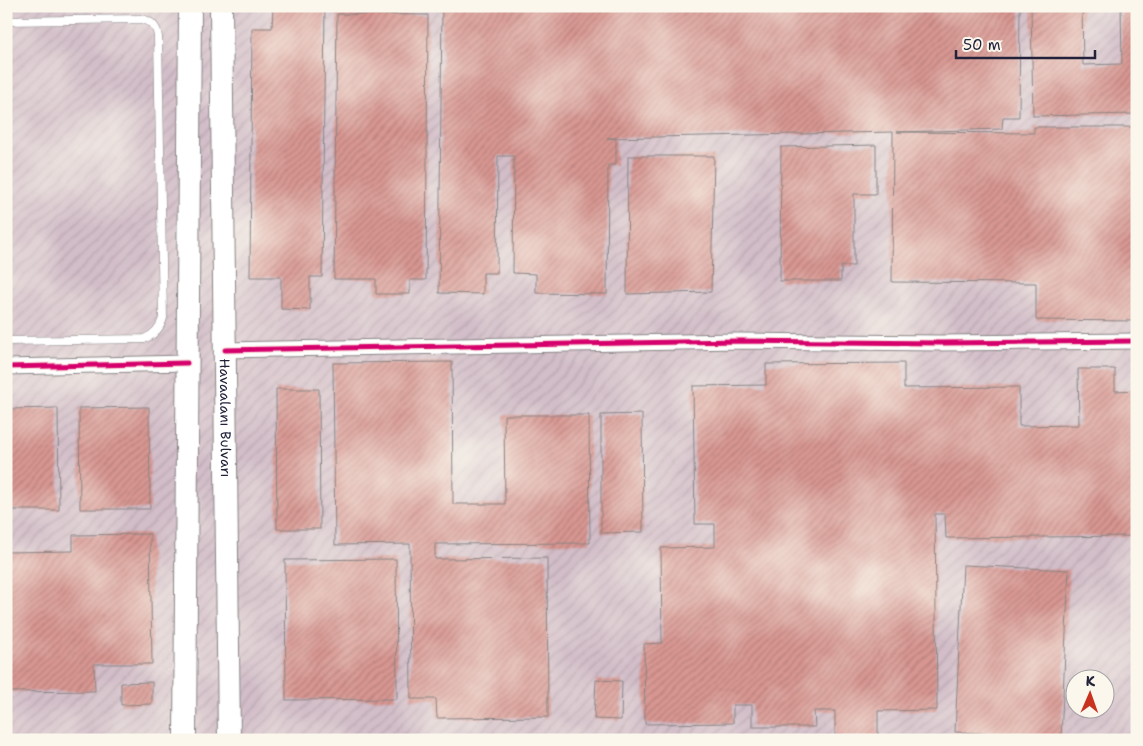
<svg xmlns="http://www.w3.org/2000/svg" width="1143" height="746" font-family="'Shantell Sans',sans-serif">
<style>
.industrial{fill:url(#industrial-furrows);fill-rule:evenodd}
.building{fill:url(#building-hatch)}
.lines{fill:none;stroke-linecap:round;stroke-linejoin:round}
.service-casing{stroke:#8a8585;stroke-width:9}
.minor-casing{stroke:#8a8585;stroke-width:17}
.primary-casing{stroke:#8a8585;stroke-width:24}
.service{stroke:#fff;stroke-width:8}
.minor{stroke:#fff;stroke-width:15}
.primary{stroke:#fff;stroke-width:22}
.cycleway-casing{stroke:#fbf7ec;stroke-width:8}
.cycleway{stroke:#d6006c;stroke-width:5}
.labels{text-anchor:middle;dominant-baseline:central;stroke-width:5;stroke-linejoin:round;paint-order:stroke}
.street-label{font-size:14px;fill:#22223b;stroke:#fbf7ec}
</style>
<defs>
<pattern id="industrial-furrows" width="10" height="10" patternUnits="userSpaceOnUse" patternTransform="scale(1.25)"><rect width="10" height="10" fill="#d2bdc8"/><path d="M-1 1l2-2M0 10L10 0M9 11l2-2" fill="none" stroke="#b4a2ad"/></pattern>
<pattern id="building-hatch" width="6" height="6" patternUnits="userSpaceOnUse" patternTransform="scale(1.25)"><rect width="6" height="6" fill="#d99792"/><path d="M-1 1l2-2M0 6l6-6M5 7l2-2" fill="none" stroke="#b07b78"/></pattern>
</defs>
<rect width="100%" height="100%" fill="#fbf7ec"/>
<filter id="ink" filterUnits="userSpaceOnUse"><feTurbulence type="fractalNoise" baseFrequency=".02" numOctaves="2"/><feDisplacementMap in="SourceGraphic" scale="10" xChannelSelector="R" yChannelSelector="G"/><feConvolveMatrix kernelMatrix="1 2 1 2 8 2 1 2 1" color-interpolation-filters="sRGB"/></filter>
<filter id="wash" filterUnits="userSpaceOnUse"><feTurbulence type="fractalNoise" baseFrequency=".0096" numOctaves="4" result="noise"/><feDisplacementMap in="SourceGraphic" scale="20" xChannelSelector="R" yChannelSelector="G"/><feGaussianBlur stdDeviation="1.12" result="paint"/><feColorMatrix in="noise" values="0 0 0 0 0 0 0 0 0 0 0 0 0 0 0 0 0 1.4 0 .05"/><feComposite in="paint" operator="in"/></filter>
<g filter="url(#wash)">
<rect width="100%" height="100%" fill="#f3e8cf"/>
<path class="industrial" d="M6,6H1137V740H6ZM1076,678H1106V708H1076Z"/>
<g id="blocks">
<g class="building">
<polygon points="273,6 325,6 322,277 310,277 310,310 281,309 281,277 250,277 252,28 272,28"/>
<polygon points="442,6 1020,6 1019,117 1003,117 1002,129 897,132 1034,133 1034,127 1137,127 1137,321 1036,320 1036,283 892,282 893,132 607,138 616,139 616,165 608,165 607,294 536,293 536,274 513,273 514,156 498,156 497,273 483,273 483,294 439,293"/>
<polygon points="1031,6 1082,6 1083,65 1122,64 1121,6 1137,6 1137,114 1033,116"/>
<polygon points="337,14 428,15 426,280 410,280 410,294 376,294 376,279 334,279"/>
<polygon points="876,145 876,194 854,194 854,266 841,266 841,281 780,281 781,147"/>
<polygon points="628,156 714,156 711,292 627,294"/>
<polygon points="452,362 453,504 505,504 504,415 589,415 590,543 435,544 435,559 547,558 548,717 437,718 436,699 411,699 410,544 335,545 333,363"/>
<polygon points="904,363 904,388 1019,387 1019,426 1079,425 1078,369 1115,369 1115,391 1137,390 1137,536 946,538 945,514 935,514 937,710 878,711 878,736 835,737 835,711 814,711 815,727 752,727 752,705 733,705 733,723 645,724 644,644 662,643 661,548 715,547 715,524 695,524 693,386 766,385 766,364"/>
<polygon points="276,389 319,389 320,529 277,529"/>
<polygon points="149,407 150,509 80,509 79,408"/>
<polygon points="58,408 59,510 6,510 6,409"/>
<polygon points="642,414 643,532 601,533 601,415"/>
<polygon points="150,534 152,664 94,664 95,691 6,692 6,552 73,551 73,535"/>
<polygon points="396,559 397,699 286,700 285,560"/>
<polygon points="963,565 1069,570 1061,737 955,732"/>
<polygon points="596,680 622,681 621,720 594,719"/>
<polygon points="152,682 152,704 121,705 121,683"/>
</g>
</g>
</g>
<g filter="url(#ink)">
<use href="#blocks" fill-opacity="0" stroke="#8a8585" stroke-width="1"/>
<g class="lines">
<g class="service-casing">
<path id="service" d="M6,21L141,19C151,21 157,26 158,37L163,318C160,329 154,335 144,339L6,341"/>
</g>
<g class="minor-casing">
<g id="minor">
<polyline points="225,350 738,341 941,343 1137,341"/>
<polyline points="6,367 187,363"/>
</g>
</g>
<g class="primary-casing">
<g id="primary">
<path id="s1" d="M221,6L229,740"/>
<polyline points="185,740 190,6"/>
</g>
</g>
<use href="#service" class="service"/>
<use href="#minor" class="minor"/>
<use href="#primary" class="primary"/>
<g class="cycleway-casing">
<g id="cycleway">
<polyline points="225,350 738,341 941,343 1137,341"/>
<polyline points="6,367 187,363"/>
</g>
</g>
<use href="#cycleway" class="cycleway"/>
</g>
</g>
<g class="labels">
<g class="street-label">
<text stroke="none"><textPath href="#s1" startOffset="412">Havaalanı Bulvarı</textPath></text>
</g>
</g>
<rect width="1143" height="746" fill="none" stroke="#fbf7ec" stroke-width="25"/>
<g transform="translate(1090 694) rotate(2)"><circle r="24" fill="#fbf7ec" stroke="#a4a2a5"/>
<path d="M0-4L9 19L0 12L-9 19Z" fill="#c8321e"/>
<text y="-8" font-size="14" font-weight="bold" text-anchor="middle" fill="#22223b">K</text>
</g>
<path d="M956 50v8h139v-8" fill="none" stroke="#22223b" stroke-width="2.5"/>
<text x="963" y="50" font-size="15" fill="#22223b" stroke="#fbf7ec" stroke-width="4" paint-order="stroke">50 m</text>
</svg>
